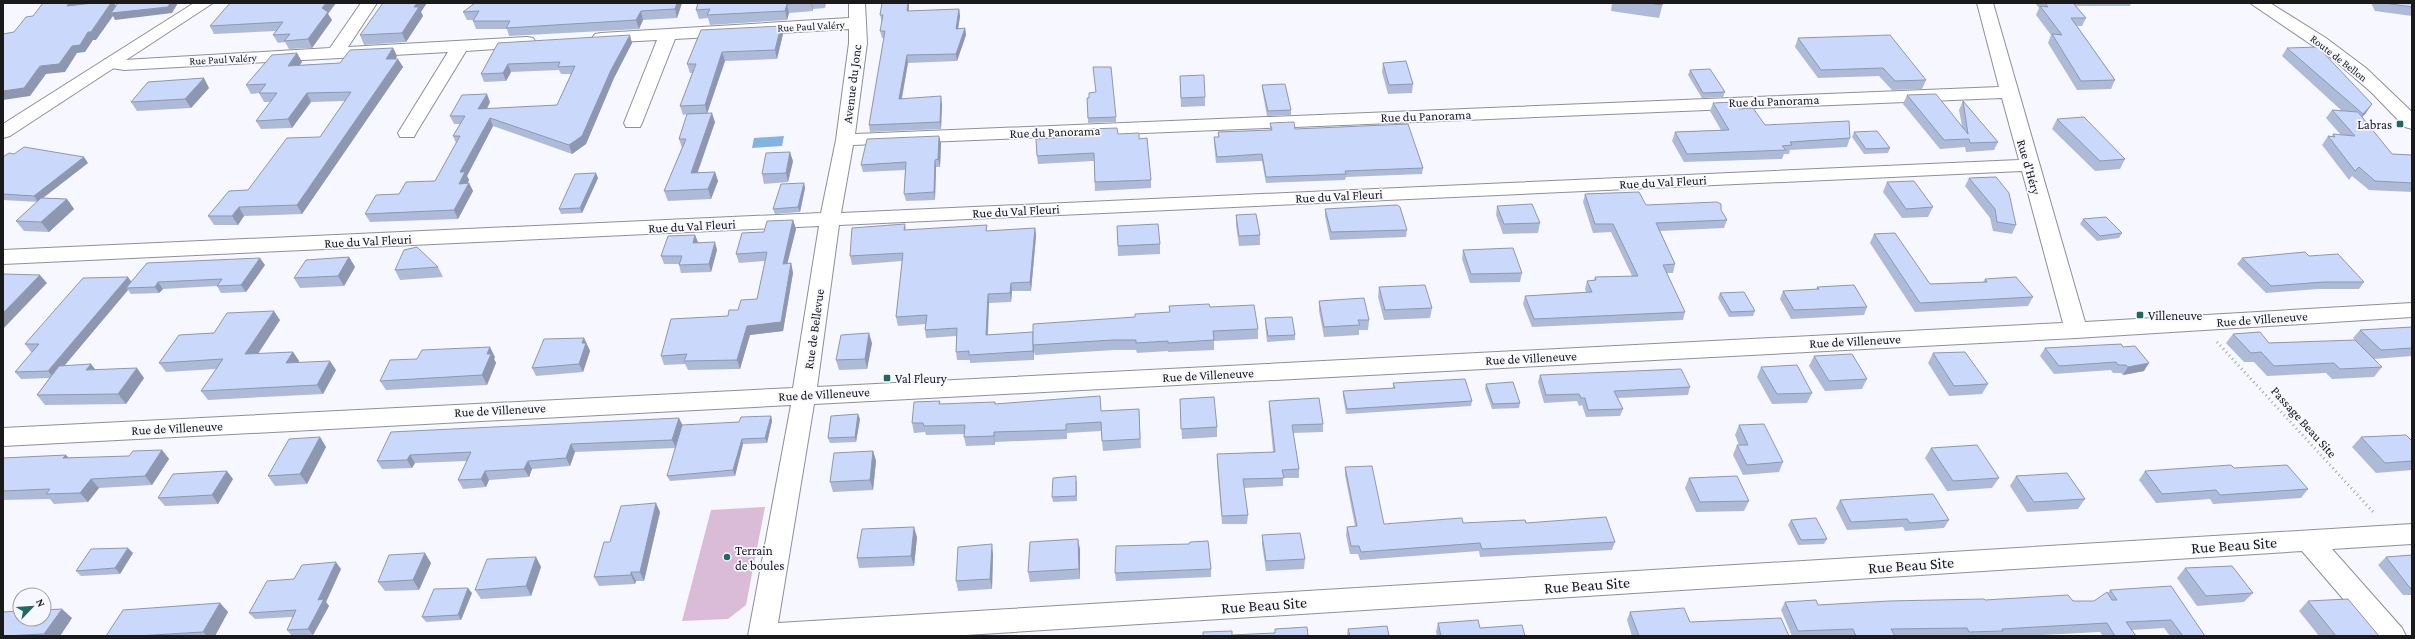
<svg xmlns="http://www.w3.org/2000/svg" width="2415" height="639" font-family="'Crimson Pro',serif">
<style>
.green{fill:#dabbd8}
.water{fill:#82b4df}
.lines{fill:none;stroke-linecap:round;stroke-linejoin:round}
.minor-casing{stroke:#8f8f98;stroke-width:2}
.secondary-casing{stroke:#8f8f98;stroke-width:2}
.path{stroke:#a5a5ab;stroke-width:3;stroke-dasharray:1 3.5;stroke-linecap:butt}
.minor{fill:#fff;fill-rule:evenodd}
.secondary{fill:#fff;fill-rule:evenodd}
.wall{fill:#aebbd8}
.shaded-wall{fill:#8d98b0}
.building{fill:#cad9fb;stroke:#8d98b0}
.poi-dot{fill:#20695f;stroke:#f7f7ff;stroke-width:1.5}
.labels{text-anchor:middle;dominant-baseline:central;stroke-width:3.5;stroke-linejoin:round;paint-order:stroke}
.far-street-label{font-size:11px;fill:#1a1a1d;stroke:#f7f7ff}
.street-label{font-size:13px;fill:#1a1a1d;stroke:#f7f7ff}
.poi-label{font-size:13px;fill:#1a1a1d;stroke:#f7f7ff;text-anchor:start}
.near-street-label{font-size:16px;fill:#1a1a1d;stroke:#f7f7ff}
</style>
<rect width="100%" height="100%" fill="#f7f7ff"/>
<polygon class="green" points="765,507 746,605 728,619 682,621 711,510"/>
<polygon class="water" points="784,136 782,146 752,148 754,138"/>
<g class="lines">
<g class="minor-casing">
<g id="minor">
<polygon points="361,3 377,3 348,47 527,37 533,38 536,42 533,46 527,47 466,51 416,133 414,137 400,137 398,133 448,52 124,70 105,67 102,63 105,59 124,60 330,48"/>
<path d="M849,3H865L867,43L855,134L1999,87L1977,3H1993L2085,322L2412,303V317L2076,338L814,404L778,623L2412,524V544L2332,549L2402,628L2406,636H2375L2302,551L950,636H748L791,405L3,446V428L793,388L819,226L3,264V250L821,213L836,140L849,43V29L675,39L642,123L640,127H626L624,123L657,40L601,43L595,42L592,38L595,34L601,33L849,18ZM2002,98L2019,160L841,213L853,145ZM2022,171L2063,323L817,387L839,225Z"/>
<polygon points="2250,3 2270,3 2326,38 2366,68 2412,112 2412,129 2405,127 2371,92 2334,60"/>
</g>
</g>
<g class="secondary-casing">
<polygon id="secondary" points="194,3 213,3 10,136 3,138 3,124"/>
</g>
<polyline class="path" points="2217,342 2375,514"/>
<use href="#minor" class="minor"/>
<use href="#secondary" class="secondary"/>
</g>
<g class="wall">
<polygon points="475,3 682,3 677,18 643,20 639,29 509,36 507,29 476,29 473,21 473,20 467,20 463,12"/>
<polygon points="698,3 826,3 825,8 813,9 813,11 789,13 787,20 710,25 708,18 699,19 696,10"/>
<polygon points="1612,3 1663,3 1659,18 1611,11"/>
<polygon points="2035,3 2131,3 2130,6 2076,6 2086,18 2082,26 2077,26 2115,80 2111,89 2077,90 2048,43 2051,35 2036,15 2039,8"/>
<polygon points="2371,3 2412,3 2412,16 2375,11"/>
<polygon points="909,6 909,11 959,9 960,16 958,29 965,28 966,35 957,61 908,63 902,99 942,104 941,129 870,132 869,125 884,38 882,38 880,31 882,22 880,15"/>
<polygon points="421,12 423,16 406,42 364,45 360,35"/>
<polygon points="328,14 332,20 312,48 289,49 285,42 278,43 273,35 277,31 214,34 210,26"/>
<polygon points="701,30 783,34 777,59 725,61 707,113 715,122 698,172 715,172 718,181 711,199 668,201 664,191 682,148 679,139 687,114 683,115 680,106 692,73 690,73 687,64"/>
<polygon points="1798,38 1926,80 1922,89 1892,90 1879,76 1818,78 1795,47"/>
<polygon points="498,43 632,43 614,78 586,144 572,154 493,126 467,176 469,180 468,183 469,183 473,191 458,219 370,222 365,214 399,194 435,181 456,143 453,136 460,124 454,124 450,116 490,102 487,109 557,105 571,74 561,74 559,70 511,72 506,81 484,82 481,74"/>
<polygon points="393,48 397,56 396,59 403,67 302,214 244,216 238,225 214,225 208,216 248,190 320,137 345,101 311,102 292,128 261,129 256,121 270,102 264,102 259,93 251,94 246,85 297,53 302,62 299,65 340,63"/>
<polygon points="2287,48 2366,113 2362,117 2392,154 2412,155 2412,192 2369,190 2352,176 2349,180 2322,145 2328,136 2332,137 2333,134 2341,135 2326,118 2332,110 2342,111 2282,56"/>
<polygon points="1383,63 1413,84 1412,93 1388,94 1382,72"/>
<polygon points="1690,70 1725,92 1723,97 1702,98 1688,75"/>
<polygon points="1180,76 1205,97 1205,106 1181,107"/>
<polygon points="1262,85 1291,110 1291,115 1267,116 1262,89"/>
<polygon points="209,88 191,108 137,111 131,102"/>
<polygon points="1907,95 1962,126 1959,110 1963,101 1998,142 1994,150 1966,152 1965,147 1940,149 1903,104"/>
<polygon points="1087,98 1116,117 1116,122 1088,123"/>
<polygon points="1713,103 1739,109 1765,125 1850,138 1847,147 1790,150 1789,154 1784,154 1782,159 1684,162 1672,141 1675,132 1721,130 1710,111"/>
<polygon points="2057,119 2125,159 2120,169 2095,171 2052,129"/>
<polygon points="1270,123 1295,129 1423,168 1422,174 1346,177 1345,180 1266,183 1262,161 1216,163 1214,144 1214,137 1218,137 1218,132 1270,130"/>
<polygon points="1854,132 1890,148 1888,153 1864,154 1852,137"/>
<polygon points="1118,134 1139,139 1151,180 1151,188 1095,191 1094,161 1038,164 1037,156"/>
<polygon points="941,143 940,167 936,167 935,200 906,201 904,194 905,170 863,172 861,165"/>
<polygon points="14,154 88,163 42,198 67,199 74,209 49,232 24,231 16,221 38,202 3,200 3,157"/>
<polygon points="793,161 788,182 764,184 762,174"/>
<polygon points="598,178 582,213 561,214 559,209"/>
<polygon points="1969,178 2016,225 2012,234 1993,231 1990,218 1965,186"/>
<polygon points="1887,182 1933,207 1928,217 1902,218 1883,192"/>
<polygon points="804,183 805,188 800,212 775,214 773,209"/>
<polygon points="1585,194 1646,205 1721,210 1727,220 1724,228 1660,231 1675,264 1673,273 1667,273 1685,312 1683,320 1532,327 1523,304 1525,296 1586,292 1585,289 1587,281 1594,280 1595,277 1632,276 1611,232 1593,233 1583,202"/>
<polygon points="1497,206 1540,223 1538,233 1503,234 1496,215"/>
<polygon points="1325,209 1407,230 1406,237 1330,240 1325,216"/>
<polygon points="1236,215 1260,235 1260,245 1239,246 1236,225"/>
<polygon points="2083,219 2122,233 2119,238 2097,241 2080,224"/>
<polygon points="793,220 796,229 787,264 791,263 793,273 783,331 750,335 740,369 688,370 685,364 664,365 661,356 757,299 765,261 739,263 736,254 764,232"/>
<polygon points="905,224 906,230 988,231 1035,228 1036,236 1031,291 1012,291 1011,302 989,303 988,335 1033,332 1169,312 1210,307 1258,329 1258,339 1214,341 1214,350 1168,352 1168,351 1137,353 1136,350 1114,350 1035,355 1034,351 1034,360 970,363 970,360 957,360 956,352 956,336 926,338 925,330 926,324 898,326 896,317 902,261 852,265 850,256"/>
<polygon points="1117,226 1160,244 1160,254 1118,256"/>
<polygon points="1874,234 1930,284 1983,282 1985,279 2033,297 2028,306 1915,312 1870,243"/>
<polygon points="695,235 698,243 717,250 711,272 681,273 679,265 679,264 664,264 661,256"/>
<polygon points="1463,250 1522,273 1520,282 1470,283 1462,259"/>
<polygon points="2309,256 2364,282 2359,289 2318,289 2266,293 2237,264 2242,258"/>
<polygon points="349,257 355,267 344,286 300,288 294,278"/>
<polygon points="265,265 246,292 221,293 217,286 163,289 159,293 131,294 128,290 64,366 95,369 144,378 126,404 45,405 37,395 49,378 21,379 15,372 33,352 31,352 25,344 131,282"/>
<polygon points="438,267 443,277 400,280 395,270"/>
<polygon points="1379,287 1432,308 1430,318 1384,320 1378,297"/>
<polygon points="1817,287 1867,307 1864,315 1791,319 1780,299 1783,291 1816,290"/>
<polygon points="1720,293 1755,311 1753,316 1729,317 1718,298"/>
<polygon points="1319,301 1369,320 1368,330 1359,330 1359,335 1324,337 1319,311"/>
<polygon points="1265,318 1295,335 1295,340 1267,342 1265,323"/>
<polygon points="280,320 258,354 293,352 299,361 298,363 336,370 323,394 208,400 201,391 216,369 166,372 159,363 214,333"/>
<polygon points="2412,327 2412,356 2374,359 2382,367 2374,377 2332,379 2326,373 2267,376 2254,362 2244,362 2226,343 2233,334 2269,343 2355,340 2353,338 2360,330"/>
<polygon points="584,338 590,351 583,372 536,376 532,368"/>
<polygon points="872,343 867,369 839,370 836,360"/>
<polygon points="2121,344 2144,371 2123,375 2121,373 2113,373 2111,370 2054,374 2040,356 2045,348"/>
<polygon points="1933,353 1988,384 1982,394 1949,396 1928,363"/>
<polygon points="1814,356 1867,379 1862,389 1825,391 1809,366"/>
<polygon points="495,357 494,359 496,363 487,385 386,390 380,381"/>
<polygon points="1761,367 1812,393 1807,403 1772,404 1757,377"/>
<polygon points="1540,375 1690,387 1688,395 1618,398 1623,409 1620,416 1586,417 1582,405 1579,406 1577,401 1544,403 1538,382"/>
<polygon points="1393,383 1472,401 1471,406 1346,414 1343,396 1343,391 1393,388"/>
<polygon points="1486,384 1520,403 1519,408 1492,409 1485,389"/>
<polygon points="1180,399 1217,427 1217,437 1182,439"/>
<polygon points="940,401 940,404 996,404 1101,411 1139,409 1141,448 1103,451 1101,431 1067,433 1067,439 995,442 995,445 966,446 964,437 964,434 926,435 925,432 914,433 912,423"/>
<polygon points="1269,401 1323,424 1323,432 1293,433 1299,469 1299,478 1283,478 1283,486 1244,488 1248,515 1247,524 1222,524 1217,463 1217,454 1273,452 1269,409"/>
<polygon points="771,416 772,421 767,443 743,444 735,476 670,481 667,476 676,448 575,452 570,466 532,469 529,477 489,480 486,487 463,489 458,480 467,461 415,463 412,468 382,469 377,461 391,432 682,426 739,422"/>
<polygon points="860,419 856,442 830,443 828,438"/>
<polygon points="1739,425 1783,462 1779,472 1743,475 1733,455 1737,445 1739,445 1735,435"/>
<polygon points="320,437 326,447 307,484 275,486 268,476"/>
<polygon points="2361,437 2412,441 2412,470 2376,473 2352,447"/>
<polygon points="1931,448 1999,478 1992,488 1947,491 1925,458"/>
<polygon points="162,450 169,459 152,485 99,488 88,502 54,504 50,499 3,500 3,458 66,455 69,458 129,456"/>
<polygon points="873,451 876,461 873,490 833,492 830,482"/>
<polygon points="1345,467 1384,524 1526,523 1615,542 1612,550 1480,557 1479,551 1360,560 1358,554 1350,554 1346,535 1347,527 1355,526 1345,475"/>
<polygon points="2234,468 2308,489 2301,498 2213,504 2210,499 2156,503 2139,480 2145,471"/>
<polygon points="2016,476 2085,499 2078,509 2027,512 2010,486"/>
<polygon points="1689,478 1749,501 1744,511 1696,512 1685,488"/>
<polygon points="233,479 218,504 165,506 158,498"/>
<polygon points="1077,481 1077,501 1053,502 1052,497"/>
<polygon points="1840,500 1949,520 1944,528 1905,531 1903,527 1847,530 1836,508"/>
<polygon points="660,512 644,581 636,581 635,584 599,586 594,577"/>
<polygon points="1791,520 1827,539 1824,544 1798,545 1788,525"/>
<polygon points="1262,535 1305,559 1304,569 1266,571 1262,544"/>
<polygon points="917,537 914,566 859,568 857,558"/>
<polygon points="1080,549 1080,579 1030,582 1028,572"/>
<polygon points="133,553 120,574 81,576 76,571"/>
<polygon points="993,554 992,589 958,591 956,581"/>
<polygon points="2412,555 2412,595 2403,595 2378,565 2386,557"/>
<polygon points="536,557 541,567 531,596 481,599 475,590"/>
<polygon points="431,563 419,590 385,591 378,582"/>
<polygon points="2185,568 2253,593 2244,602 2197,606 2177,578"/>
<polygon points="341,569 326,602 329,606 313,635 292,636 287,630 293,617 255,619 249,613 294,579"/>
<polygon points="1211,569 1211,577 1116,581 1115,573"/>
<polygon points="2110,590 2205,636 2170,636 2164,628 2132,630 2136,636 2103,636 2100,632 2020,636 1792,636 1781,610 1785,602 1818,605 1985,600 2073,601 2094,601 2108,593"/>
<polygon points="472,593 461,620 426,622 422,617"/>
<polygon points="2308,601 2379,636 2319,636 2299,611"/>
<polygon points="220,603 228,612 215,636 106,636"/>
<polygon points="1630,612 1690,622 1789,636 1632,636 1627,620"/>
<polygon points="72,618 60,636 3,636"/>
<polygon points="1438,623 1480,628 1525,636 1437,636 1436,632"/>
<polygon points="1348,629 1389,636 1347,636"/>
</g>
<g class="shaded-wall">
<polygon points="69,3 80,3 72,14 67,6"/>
<polygon points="111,3 114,3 118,8 170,3 178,3 172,13 115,20 113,16 96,40 93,40 85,52 77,53 65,72 46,74 30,96 3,100 3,91 72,46 88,32"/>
<polygon points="326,3 336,3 328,14 332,20 312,48 308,39 322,8"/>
<polygon points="417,3 427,3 421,12 423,16 406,42 402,33 414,7"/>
<polygon points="677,3 682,3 677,18 675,9"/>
<polygon points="811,3 812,3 813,9 813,11"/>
<polygon points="908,3 909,3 909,6 908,18 907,11"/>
<polygon points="787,4 789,13 787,20 785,11"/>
<polygon points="959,9 960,16 957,36 956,29"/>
<polygon points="641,11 643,20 639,29 636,20"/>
<polygon points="781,26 783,34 777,59 775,50"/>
<polygon points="965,28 966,35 957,61 956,54"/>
<polygon points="630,35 632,43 614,78 586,144 572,154 569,145"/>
<polygon points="393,48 397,56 390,68 386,59"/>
<polygon points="722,52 725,61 707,114 705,105"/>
<polygon points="297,53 302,62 293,74 288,66"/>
<polygon points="907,55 908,63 900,106 899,99"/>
<polygon points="398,59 403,67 302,214 297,205"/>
<polygon points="508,64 511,72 506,81 503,73"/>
<polygon points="204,78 209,88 191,108 185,99"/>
<polygon points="307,93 311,102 292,128 288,119"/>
<polygon points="487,94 490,102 482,118 478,109"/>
<polygon points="941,96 942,104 941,129 940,122"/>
<polygon points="2372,104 2366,113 2356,123 2363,114"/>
<polygon points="712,113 715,122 694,182 691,173"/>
<polygon points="490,118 493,126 467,176 469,180 463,192 459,184 460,172"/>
<polygon points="939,136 941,143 940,167 938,159"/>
<polygon points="790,152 793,161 788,182 786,173"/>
<polygon points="84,157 88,163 38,202 34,196"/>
<polygon points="935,160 936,167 935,200 934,192"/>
<polygon points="715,172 718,181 711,199 708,189"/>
<polygon points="596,173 598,178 582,213 580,208"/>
<polygon points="469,183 473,191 458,219 454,210"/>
<polygon points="804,183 805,188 800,212 798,207"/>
<polygon points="67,199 74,209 49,232 41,222"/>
<polygon points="239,207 244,216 238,225 232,216"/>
<polygon points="793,220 796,229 785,273 783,264"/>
<polygon points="1035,228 1036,236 1031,291 1030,282"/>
<polygon points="695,235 698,242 695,251 693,243"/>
<polygon points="715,242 717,250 711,272 709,264"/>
<polygon points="349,257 355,267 344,286 338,276"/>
<polygon points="260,258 265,265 246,292 241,285"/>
<polygon points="791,263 793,273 783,331 750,335 740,369 737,360 747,326"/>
<polygon points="40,275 47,283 3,329 3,313"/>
<polygon points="128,277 133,284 126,288 128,290 54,378 48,371"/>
<polygon points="158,282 163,289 159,293 155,287"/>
<polygon points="1011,283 1012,291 1011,302 1010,293"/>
<polygon points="988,294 989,303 987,343 986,335"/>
<polygon points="274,311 280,320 251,364 245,354"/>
<polygon points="1033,332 1034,350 1034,360 1033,351"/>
<polygon points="869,333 872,343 867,369 865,359"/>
<polygon points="584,338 590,351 583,372 579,364 582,343"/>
<polygon points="490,347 495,357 494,359 496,363 487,385 482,375 487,354"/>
<polygon points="293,352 299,361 292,373 286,363"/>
<polygon points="330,361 336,370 323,394 317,385"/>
<polygon points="2149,363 2144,371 2123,375 2128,367"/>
<polygon points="91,364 99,374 86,370"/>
<polygon points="137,368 144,378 126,404 118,394"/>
<polygon points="858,414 860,419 856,442 855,437"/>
<polygon points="771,416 772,421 767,443 765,438"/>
<polygon points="679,418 683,426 676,448 672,440"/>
<polygon points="994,432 995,442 995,445 994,436"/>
<polygon points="320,437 326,447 307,484 300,474"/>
<polygon points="742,439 743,444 735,476 733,470"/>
<polygon points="571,444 575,452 570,466 566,458"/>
<polygon points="162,450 169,459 152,485 145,476"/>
<polygon points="873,451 876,461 873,490 870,480"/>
<polygon points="66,455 74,464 63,458"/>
<polygon points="410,455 415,463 412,468 407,460"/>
<polygon points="528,461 532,469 529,477 524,469"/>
<polygon points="227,471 233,479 218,504 212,495"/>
<polygon points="485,471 489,480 486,487 481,479"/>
<polygon points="91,479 99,488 88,502 80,493"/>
<polygon points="656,503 660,512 644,581 640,572"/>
<polygon points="914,527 917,537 914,566 911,556"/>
<polygon points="1078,539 1080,549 1080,579 1079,569"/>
<polygon points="992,544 993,554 992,589 990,579"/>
<polygon points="128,548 133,553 120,574 115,568"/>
<polygon points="425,553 431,563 419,590 413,580"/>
<polygon points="536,557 541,567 531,596 526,586"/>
<polygon points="336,562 341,569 326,602 329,606 313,635 308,629 318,600"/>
<polygon points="631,572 636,581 635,584 631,575"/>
<polygon points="468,588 472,593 461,620 458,615"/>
<polygon points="220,603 228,612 215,636 207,636 203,632"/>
<polygon points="62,609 72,618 60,636 46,636 44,634"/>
</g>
<g class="building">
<polygon points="43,3 69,3 67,6 93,3 111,3 91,32 88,32 80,45 72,46 59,64 40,66 24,88 3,91 3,34 14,32 26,17 33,16"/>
<polygon points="118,3 170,3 168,7 111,13"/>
<polygon points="230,3 326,3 322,8 328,12 308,39 284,41 290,34 273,35 283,22 210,26"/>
<polygon points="383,3 417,3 414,7 419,7 402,33 360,35"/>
<polygon points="475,3 677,3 675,9 641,11 636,20 506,28 510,21 473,21 479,11 463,12"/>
<polygon points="698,3 798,3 787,4 785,11 707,15 710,9 696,10"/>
<polygon points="882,3 908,3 907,11 959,9 956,29 965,28 956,54 907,55 899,99 941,96 940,122 869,125 885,31 880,31 883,15 880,15"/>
<polygon points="1648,3 1663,3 1662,5"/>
<polygon points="2045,3 2073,3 2086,18 2071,18 2115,80 2081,81 2052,34 2062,35 2040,6 2048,7"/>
<polygon points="2384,3 2412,3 2412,7"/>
<polygon points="781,26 775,50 722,52 705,105 680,106 696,64 687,64 701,30"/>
<polygon points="630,35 611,70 582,136 569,145 490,118 460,172 465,172 459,184 469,183 454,210 365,214 376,195 399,194 406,182 435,181 460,136 453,136 465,116 450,116 462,95 487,94 478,109 557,105 575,66 558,67 560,62 508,64 503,73 481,74 498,43"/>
<polygon points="1890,35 1926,80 1895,81 1883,68 1821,70 1798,38"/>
<polygon points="2318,47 2372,104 2363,114 2287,48"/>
<polygon points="393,48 386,59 398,59 297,205 239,207 232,216 208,216 229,191 248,190 287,138 320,137 351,92 307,93 288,119 256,121 277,93 259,93 266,84 246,85 272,55 297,53 288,66 340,63 350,50"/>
<polygon points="1406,61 1413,84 1389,85 1383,63"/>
<polygon points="1093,67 1111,67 1116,117 1088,118 1087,98 1089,98 1089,93 1096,92"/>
<polygon points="1710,69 1725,92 1703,93 1690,70"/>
<polygon points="1204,75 1205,97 1181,98 1180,76"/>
<polygon points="204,78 185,99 131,102 148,82"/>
<polygon points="1285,84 1291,110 1268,111 1262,85"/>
<polygon points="1936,94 1968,134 1963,101 1998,142 1970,143 1969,139 1944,140 1907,95"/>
<polygon points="1735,102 1739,109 1753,108 1765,125 1849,121 1850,138 1790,142 1792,145 1782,146 1786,150 1687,154 1675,132 1729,130 1713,103"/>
<polygon points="2332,110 2358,112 2392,154 2412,155 2412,183 2375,181 2359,167 2355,171 2328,136 2335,137 2333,134 2355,136"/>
<polygon points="712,113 691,173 715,172 708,189 664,191 686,139 679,139 687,114"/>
<polygon points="2084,117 2125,159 2100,161 2057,119"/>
<polygon points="1294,122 1295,129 1408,124 1423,168 1345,171 1346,174 1266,177 1262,154 1217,157 1214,137 1219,137 1218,132 1272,130 1270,123"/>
<polygon points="1117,128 1118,134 1139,133 1139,139 1147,138 1151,180 1095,182 1094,153 1037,156 1036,139 1089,136 1089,129"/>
<polygon points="1877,131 1890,148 1866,149 1854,132"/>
<polygon points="939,136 938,159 935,160 934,192 904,194 906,162 861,165 867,139"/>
<polygon points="24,147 84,157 34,196 3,194 3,157 9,153 14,154"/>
<polygon points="790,152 786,173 762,174 766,153"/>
<polygon points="596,173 580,208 559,209 575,174"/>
<polygon points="1996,177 2009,193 2016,225 1997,222 1995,209 1969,178"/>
<polygon points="1914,181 1933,207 1906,209 1887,182"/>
<polygon points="804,183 798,207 773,209 781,184"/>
<polygon points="1639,192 1646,205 1717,202 1721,204 1721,210 1727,220 1656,223 1675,264 1663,265 1685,312 1534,319 1525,296 1592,292 1587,281 1596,280 1595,277 1638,276 1613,224 1595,224 1585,194"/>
<polygon points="41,198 67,199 41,222 16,221"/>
<polygon points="1532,204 1540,223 1504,224 1497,206"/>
<polygon points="1397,205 1400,207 1407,230 1331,232 1325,209"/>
<polygon points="1256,214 1260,235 1239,236 1236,215"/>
<polygon points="2106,217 2122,233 2100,236 2083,219"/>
<polygon points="793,220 783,264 791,263 781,322 747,326 737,360 684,361 687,354 661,356 671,319 728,316 729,310 738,310 741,300 757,299 767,252 736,254 742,233 764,232 767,221"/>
<polygon points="905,224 904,230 987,225 986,231 1035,228 1030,282 1011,283 1010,293 988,294 986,335 1033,332 1033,351 969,355 969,351 956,352 957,328 925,330 927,315 896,317 903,253 850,256 852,228"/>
<polygon points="1158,224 1160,244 1118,246 1117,226"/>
<polygon points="1895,233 1930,284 1987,282 1985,279 2016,277 2033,297 1920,303 1874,234"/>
<polygon points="695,235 693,243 715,242 709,264 679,265 682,256 661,256 668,236"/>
<polygon points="417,247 438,267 395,270 404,250"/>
<polygon points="1513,248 1522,273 1471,274 1463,250"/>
<polygon points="2305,252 2309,256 2338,254 2364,282 2324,282 2271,286 2242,258"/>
<polygon points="349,257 338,276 294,278 306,260"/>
<polygon points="260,258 241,285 217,286 222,279 158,282 155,287 126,288 147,263"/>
<polygon points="3,274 40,275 3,313"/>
<polygon points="128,277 48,371 15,372 39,344 25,344 83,278"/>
<polygon points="1425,285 1432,308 1385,310 1379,287"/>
<polygon points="1854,285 1867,307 1794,310 1783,291 1819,289 1817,287"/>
<polygon points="1744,292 1755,311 1731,312 1720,293"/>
<polygon points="1364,298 1369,320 1358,320 1360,325 1324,327 1319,301"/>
<polygon points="1209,304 1210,307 1254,305 1258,329 1213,331 1214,340 1168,343 1168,341 1136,343 1136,340 1113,340 1033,345 1033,324 1135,317 1135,314 1170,312 1169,306"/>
<polygon points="274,311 245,354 293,352 286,363 330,361 317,385 201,391 223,359 159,363 179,335 214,333 227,313"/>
<polygon points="1292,317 1295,335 1268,336 1265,318"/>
<polygon points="2412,327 2412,348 2381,350 2360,330"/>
<polygon points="2260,332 2269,343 2355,340 2382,367 2340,369 2334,363 2274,366 2261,352 2251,353 2233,334"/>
<polygon points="869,333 865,359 836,360 841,335"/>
<polygon points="584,338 582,343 586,343 579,364 532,368 544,339"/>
<polygon points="2121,344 2123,347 2135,346 2149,363 2128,367 2126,365 2118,365 2116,362 2059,366 2045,348"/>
<polygon points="490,347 487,354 491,354 482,375 380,381 390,360 417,359 422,350"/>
<polygon points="1965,352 1988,384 1954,386 1933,353"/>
<polygon points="1852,354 1867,379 1829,381 1814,356"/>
<polygon points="91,364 86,370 137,368 118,394 37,395 59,366"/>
<polygon points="1797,365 1812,393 1777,394 1761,367"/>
<polygon points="1681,369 1690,387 1614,391 1623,409 1588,410 1585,398 1581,398 1579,394 1546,395 1540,375"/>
<polygon points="1465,379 1472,401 1347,409 1343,391 1395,388 1393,383"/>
<polygon points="1513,382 1520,403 1493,404 1486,384"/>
<polygon points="1100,396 1101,411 1139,409 1140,439 1102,441 1101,422 1066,424 1066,430 994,432 994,436 964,437 965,425 924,426 923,423 912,423 914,402 940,401 939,404 995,402 995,404"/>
<polygon points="1214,397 1217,427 1181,429 1180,399"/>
<polygon points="1319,398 1323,424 1292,425 1299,469 1282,470 1284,478 1243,479 1248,515 1222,516 1217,454 1275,452 1269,401"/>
<polygon points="858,414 855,437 828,438 831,416"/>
<polygon points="771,416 765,438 742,439 733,470 667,476 682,425 739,422 741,417"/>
<polygon points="679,418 672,440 571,444 566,458 528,461 524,469 485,471 481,479 458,480 471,452 410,455 407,460 377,461 391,432"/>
<polygon points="1764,424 1783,462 1747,465 1737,445 1748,445 1739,425"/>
<polygon points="2406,435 2412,441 2412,461 2385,463 2361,437"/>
<polygon points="320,437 300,474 268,476 289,439"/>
<polygon points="1977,445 1999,478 1953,481 1931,448"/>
<polygon points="162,450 145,476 91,479 80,493 46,494 50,489 3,491 3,458 66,455 63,458 129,456 133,451"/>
<polygon points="873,451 870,480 830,482 834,453"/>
<polygon points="2231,465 2234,468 2287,465 2308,489 2220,495 2216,490 2162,494 2145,471"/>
<polygon points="1372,466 1384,524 1462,518 1463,523 1525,520 1526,523 1606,517 1615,542 1482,549 1480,543 1361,552 1359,546 1351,546 1347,527 1357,526 1345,467"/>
<polygon points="227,471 212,495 158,498 173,474"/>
<polygon points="2067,473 2085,499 2034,502 2016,476"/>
<polygon points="1076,476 1076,496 1052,497 1053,478"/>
<polygon points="1737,476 1749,501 1700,502 1689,478"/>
<polygon points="1933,494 1949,520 1910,523 1907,519 1851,522 1840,500"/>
<polygon points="656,503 640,572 631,572 631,575 594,577 604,542 610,542 621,506"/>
<polygon points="1816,518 1827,539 1801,540 1791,520"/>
<polygon points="914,527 911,556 857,558 862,529"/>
<polygon points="1300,533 1305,559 1266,561 1262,535"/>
<polygon points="1078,539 1079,569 1028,572 1030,542"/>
<polygon points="1208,541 1211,569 1115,573 1116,546 1189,544 1190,542"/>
<polygon points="992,544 990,579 956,581 958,547"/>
<polygon points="128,548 115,568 76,571 91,549"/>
<polygon points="425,553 413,580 378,582 389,555"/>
<polygon points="2412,555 2412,588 2410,588 2386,557"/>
<polygon points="536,557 526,586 475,590 487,559"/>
<polygon points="336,562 318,600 324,599 308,629 287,630 296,610 249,613 267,581 294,579 302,565"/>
<polygon points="2232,566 2253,593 2206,596 2185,568"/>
<polygon points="2171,586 2205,636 2183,636 2171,620 2126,622 2136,636 2115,636 2107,623 2002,629 2003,631 1969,632 1967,628 1891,629 1895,636 1856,636 1853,629 1798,631 1785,602 1816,600 1818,605 1889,601 1984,599 1985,600 2068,595 2073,601 2094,601 2107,592 2112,600 2117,600 2110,590"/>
<polygon points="468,588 458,615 422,617 434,589"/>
<polygon points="2348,599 2379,636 2336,636 2308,601"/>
<polygon points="220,603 203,632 137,636 106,636 123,610"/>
<polygon points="1684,608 1690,622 1781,618 1789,636 1639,636 1630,612"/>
<polygon points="62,609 44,634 3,636 3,612 20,611 20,619 44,619 44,610"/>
<polygon points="1478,620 1480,628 1522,625 1525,636 1441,636 1438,623"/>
<polygon points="1387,626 1389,636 1350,636 1348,629"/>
<polygon points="1307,627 1308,636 1203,636 1203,632 1232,631 1232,635 1275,633 1275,629"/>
</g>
<g class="poi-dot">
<rect x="2396" y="120" width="8" height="8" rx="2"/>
<rect x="2136" y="311" width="8" height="8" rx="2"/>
<rect x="883" y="374" width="8" height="8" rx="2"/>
<circle cx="727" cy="557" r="4"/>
</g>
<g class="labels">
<g class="far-street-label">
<text transform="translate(811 26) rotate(-3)">Rue Paul Valéry</text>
<text transform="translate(2339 58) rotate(38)">Route de Bellon</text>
<text transform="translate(223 59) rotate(-3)">Rue Paul Valéry</text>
</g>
<g class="street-label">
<text transform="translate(852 84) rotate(-83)">Avenue du Jonc</text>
<text transform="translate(1774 101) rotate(-2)">Rue du Panorama</text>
<text transform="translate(1426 116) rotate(-2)">Rue du Panorama</text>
<text transform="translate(1055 132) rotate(-2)">Rue du Panorama</text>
<text transform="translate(2029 167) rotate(74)">Rue d'Héry</text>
<text transform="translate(1663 182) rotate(-3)">Rue du Val Fleuri</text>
<text transform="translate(1339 196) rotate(-3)">Rue du Val Fleuri</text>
<text transform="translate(1016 211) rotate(-3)">Rue du Val Fleuri</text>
<text transform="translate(692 226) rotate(-3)">Rue du Val Fleuri</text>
<text transform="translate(368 241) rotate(-3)">Rue du Val Fleuri</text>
<text transform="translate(2262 319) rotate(-4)">Rue de Villeneuve</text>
<text transform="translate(814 329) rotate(-82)">Rue de Bellevue</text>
<text transform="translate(1855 341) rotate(-3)">Rue de Villeneuve</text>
<text transform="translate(1531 358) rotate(-3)">Rue de Villeneuve</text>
<text transform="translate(1208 375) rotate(-3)">Rue de Villeneuve</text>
<text transform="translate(824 394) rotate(-3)">Rue de Villeneuve</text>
<text transform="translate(500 410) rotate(-3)">Rue de Villeneuve</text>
<text transform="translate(2304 422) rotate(48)">Passage Beau Site</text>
<text transform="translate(177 428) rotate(-3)">Rue de Villeneuve</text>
</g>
<g class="poi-label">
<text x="2392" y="124" text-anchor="end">Labras</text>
<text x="2148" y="315">Villeneuve</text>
<text x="895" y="378">Val Fleury</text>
<text x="735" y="550">Terrain<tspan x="735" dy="15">de boules</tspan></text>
</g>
<g class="near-street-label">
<text transform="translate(2234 545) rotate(-4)">Rue Beau Site</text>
<text transform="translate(1911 565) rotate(-4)">Rue Beau Site</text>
<text transform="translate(1587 585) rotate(-4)">Rue Beau Site</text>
<text transform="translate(1264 605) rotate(-4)">Rue Beau Site</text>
</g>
</g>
<rect width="2415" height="639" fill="none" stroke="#1a1a1d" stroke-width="8"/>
<g transform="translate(32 607) rotate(65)"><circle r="19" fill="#f7f7ff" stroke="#9f9fa5"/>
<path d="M0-3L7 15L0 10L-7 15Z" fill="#20695f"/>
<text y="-6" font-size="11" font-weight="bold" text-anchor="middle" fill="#1a1a1d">N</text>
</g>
</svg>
